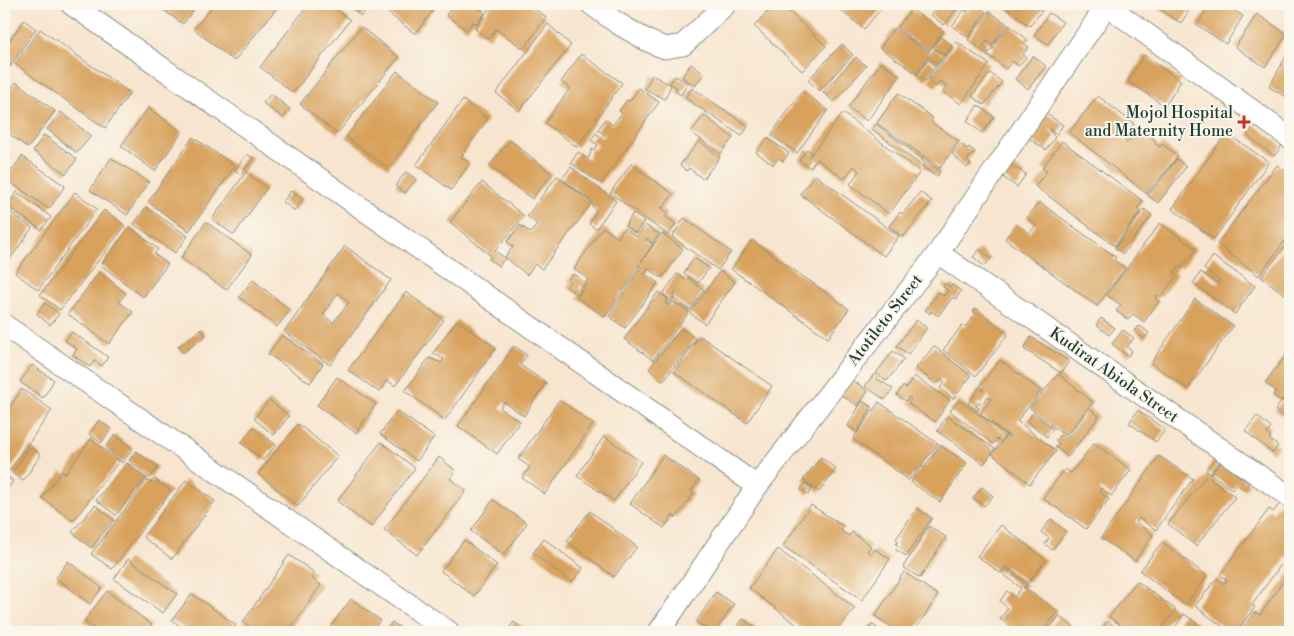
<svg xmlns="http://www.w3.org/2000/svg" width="1294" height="636" font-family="'Libre Bodoni',serif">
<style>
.building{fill:#d8a15b;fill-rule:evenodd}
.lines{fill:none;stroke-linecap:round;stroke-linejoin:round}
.street-casing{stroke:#8b9182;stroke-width:23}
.street{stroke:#fff;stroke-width:21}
.poi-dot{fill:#c8321e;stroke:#fbf7ec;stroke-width:2}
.labels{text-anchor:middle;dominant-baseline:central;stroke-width:4;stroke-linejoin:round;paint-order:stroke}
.poi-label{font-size:16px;fill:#1f3d34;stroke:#fbf7ec;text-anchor:end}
.street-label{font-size:16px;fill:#1f3d34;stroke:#fbf7ec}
</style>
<rect width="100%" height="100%" fill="#fbf7ec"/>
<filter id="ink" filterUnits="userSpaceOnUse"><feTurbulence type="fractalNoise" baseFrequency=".02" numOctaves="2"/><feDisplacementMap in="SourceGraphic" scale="10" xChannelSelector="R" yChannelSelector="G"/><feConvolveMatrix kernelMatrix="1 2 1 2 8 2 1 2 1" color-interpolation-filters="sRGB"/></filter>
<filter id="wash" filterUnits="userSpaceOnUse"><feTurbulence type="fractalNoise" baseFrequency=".0096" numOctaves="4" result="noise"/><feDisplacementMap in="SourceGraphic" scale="20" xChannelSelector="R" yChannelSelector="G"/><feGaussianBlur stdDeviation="1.12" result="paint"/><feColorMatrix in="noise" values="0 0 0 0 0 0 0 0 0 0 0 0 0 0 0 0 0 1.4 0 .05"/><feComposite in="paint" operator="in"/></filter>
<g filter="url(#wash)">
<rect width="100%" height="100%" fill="#f7e5cf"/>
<g id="blocks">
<g class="building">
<polygon points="155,4 198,4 183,24"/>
<polygon points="214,4 280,4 234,61 194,29"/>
<polygon points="309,4 329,4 350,20 293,93 260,67"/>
<polygon points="346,4 371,4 361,16"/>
<polygon points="385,4 438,4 415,34 382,8"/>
<polygon points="454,4 483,4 480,9 485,13 476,24 473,22 467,30 446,15"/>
<polygon points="492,4 528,4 546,17 524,49 496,29 489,39 475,29"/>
<polygon points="775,4 781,4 826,46 802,71 754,26"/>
<polygon points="833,4 885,4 864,29"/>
<polygon points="938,4 960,4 944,25 931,15"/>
<polygon points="968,4 974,4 986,12 968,37 952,26 964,10 967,12 971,6"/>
<polygon points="1000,4 1047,4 1030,26"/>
<polygon points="1151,4 1193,4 1181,23"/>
<polygon points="1210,4 1223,4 1243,16 1226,44 1197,25"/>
<polygon points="911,9 943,31 929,51 897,28"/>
<polygon points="989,11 1007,24 992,45 987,41 983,46 988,50 987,53 968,40"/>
<polygon points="1049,13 1063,22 1048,44 1034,35"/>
<polygon points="1257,14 1287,34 1265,67 1235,47"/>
<polygon points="24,20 36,29 10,67 4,62 4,48"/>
<polygon points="548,24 571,45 519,111 496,93"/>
<polygon points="1009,25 1028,40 1024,44 1029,47 1023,54 1026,57 1019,66 1012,61 1006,69 987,54 994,48 992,47"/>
<polygon points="361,27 399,57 337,134 300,104"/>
<polygon points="894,28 931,54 935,49 944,56 938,64 928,57 917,74 880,48"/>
<polygon points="40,29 130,93 105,128 15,64"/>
<polygon points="940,37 952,45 945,55 933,47"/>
<polygon points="957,42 989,64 961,104 943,92 947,86 940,81 936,87 928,81"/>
<polygon points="842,44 853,55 819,91 808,80"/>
<polygon points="1290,49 1290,99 1269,87"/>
<polygon points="581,54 622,83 577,147 545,123 570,88 561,82"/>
<polygon points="1144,55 1181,81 1165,106 1128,81"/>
<polygon points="1033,56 1046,66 1028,89 1015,79"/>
<polygon points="856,57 866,66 834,102 823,92"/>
<polygon points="928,60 936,66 926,81 917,75"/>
<polygon points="881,62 900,76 867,121 848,107"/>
<polygon points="691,64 704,74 695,86 682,77"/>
<polygon points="397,71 438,102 388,168 346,137"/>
<polygon points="990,73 1002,82 984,105 972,96"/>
<polygon points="652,75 671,85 665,99 645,89"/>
<polygon points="675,76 688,83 681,95 675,91 677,88 670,83"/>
<polygon points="16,82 55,111 28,148 4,130 4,98"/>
<polygon points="639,88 659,102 601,184 571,163 578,152 588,159 592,149 594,150 598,145 591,140 596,133 602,138 605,135 598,130 605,119 613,125 622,113 619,111 627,100 630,101"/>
<polygon points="692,88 748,126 742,136 685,98"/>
<polygon points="802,91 828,110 797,153 771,135"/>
<polygon points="898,93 933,118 931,122 959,141 940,168 877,123"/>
<polygon points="271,94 290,109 283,118 263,103"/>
<polygon points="1098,96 1134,124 1123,139 1127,143 1139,127 1156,141 1155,143 1160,147 1162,144 1178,156 1147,194 1069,132"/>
<polygon points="463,100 488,119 461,157 470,163 451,190 416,165"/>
<polygon points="978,105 994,117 982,133 967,121"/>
<polygon points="148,108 182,132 155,171 121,146"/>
<polygon points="61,112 91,136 77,153 47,129"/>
<polygon points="1044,112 1063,125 1056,135 1050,129 1049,130 1055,137 1046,150 1024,135"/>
<polygon points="843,113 920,172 889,214 850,184 859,171 854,166 844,179 817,159 810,168 799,160 807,149 812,153 809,157"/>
<polygon points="704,115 733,138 720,154 691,132"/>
<polygon points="876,124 923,159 922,161 924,163 922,166 872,129"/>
<polygon points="1255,125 1282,146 1274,156 1247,135"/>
<polygon points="1226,133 1269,162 1214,239 1172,209"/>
<polygon points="44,135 77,159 66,174 33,151"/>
<polygon points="193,137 235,166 189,231 148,202"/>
<polygon points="767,138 789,153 783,161 779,158 773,165 756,152"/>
<polygon points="510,140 552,174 532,199 489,166"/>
<polygon points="699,141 720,157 703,179 689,168 687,171 680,165"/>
<polygon points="1062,141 1143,201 1137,209 1141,211 1115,246 1035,186 1047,171 1042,168"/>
<polygon points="961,144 967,149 969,147 975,152 967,160 971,164 967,168 952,154"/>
<polygon points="247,154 253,158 241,175 235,170"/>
<polygon points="22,156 65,186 49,209 6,179"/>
<polygon points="111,158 149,182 127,215 90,190"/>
<polygon points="1177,159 1186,167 1158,203 1148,196"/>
<polygon points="927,161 940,171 937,177 923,167"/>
<polygon points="631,164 673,194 663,208 660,207 668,213 666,217 676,224 668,235 610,193"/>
<polygon points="1011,165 1026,174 1017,187 1003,177"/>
<polygon points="1277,165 1290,175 1290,234 1259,276 1217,244"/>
<polygon points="571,167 616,201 596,229 589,224 597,210 592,206 594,203 562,179"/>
<polygon points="246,172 267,188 234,235 212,219"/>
<polygon points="406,172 416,179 405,193 395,186"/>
<polygon points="815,175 899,236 884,256 800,194"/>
<polygon points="557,176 592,203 542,269 535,264 527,275 505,257 513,247 507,242 520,225 531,233 537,224 527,216"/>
<polygon points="482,182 524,216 495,251 505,258 499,266 489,259 491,256 450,222"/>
<polygon points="291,191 303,199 295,211 283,202"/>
<polygon points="17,192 51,217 41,230 7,206"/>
<polygon points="75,192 97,209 38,290 15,273"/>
<polygon points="920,192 932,201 903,237 889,226 900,212 903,214"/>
<polygon points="1039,202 1116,257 1114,260 1125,268 1097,306 1005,239 1016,224 1030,233 1036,225 1027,218"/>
<polygon points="146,207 188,236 175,253 134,224"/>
<polygon points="4,208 32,228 4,268"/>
<polygon points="1144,209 1152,215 1123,254 1115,248"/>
<polygon points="104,210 125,226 60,310 40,295"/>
<polygon points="633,213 644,221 636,233 625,226"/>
<polygon points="684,218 731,252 718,270 672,237"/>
<polygon points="206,222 252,255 226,290 181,258"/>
<polygon points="1160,223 1196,249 1182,268 1179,266 1174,273 1177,275 1161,297 1158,295 1155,298 1159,301 1144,322 1133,314 1128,320 1116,311 1121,305 1107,295"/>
<polygon points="645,225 659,234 653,243 647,238 646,240 653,244 641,262 662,233 683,249 662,278 649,269 645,274 658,283 625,328 609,316 642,267 639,264 638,266 640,267 605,317 577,298 588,279 574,269 603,227 618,238 624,228 637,237"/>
<polygon points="130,227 158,249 154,254 168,264 143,297 101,265"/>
<polygon points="752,240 849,309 828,338 731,269"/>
<polygon points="1290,240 1290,298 1261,277"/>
<path d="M345,246L391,280L330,365L284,332ZM338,293L349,302L333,323L323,314Z"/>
<polygon points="980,249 991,259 984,266 973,257"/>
<polygon points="1213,256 1255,286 1235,314 1193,283 1201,272 1218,284 1220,281 1204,269"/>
<polygon points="694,258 709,268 698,283 684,273"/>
<polygon points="720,271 735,282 705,324 690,313"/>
<polygon points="99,272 126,293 119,302 133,312 109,344 68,314"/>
<polygon points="573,274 586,283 583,286 581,285 579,289 581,291 578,295 566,287 570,282 568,280"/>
<polygon points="677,274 686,280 688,278 704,290 690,310 673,298 677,291 669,304 666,302 669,299 663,294"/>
<polygon points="253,280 290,310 277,327 239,297"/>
<polygon points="945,283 950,287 952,285 961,291 956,299 953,297 938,316 931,311 930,314 925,310 939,292 944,296 948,290 943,287"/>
<polygon points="406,292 444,320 395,386 387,380 379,392 348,370"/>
<polygon points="658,292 668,299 665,303 669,306 673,301 689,312 653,360 624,339"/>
<polygon points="1195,299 1233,326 1188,389 1151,363"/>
<polygon points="45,303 59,314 50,325 37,314"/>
<polygon points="976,308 1008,334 976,376 943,350 962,326 964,328 976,313 973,311"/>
<polygon points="1101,318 1115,328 1109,335 1096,325"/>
<polygon points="457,320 496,348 445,420 405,391 429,358 441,363 444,359 433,353"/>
<polygon points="916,320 927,328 908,354 897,346"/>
<polygon points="1140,326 1149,333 1144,339 1134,330"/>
<polygon points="681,328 696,339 663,381 649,369"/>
<polygon points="201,329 206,335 183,353 178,347"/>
<polygon points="1123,330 1134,338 1127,347 1132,351 1128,356 1112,344"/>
<polygon points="72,332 108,357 102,366 94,361 90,367 73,355 77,349 65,341"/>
<polygon points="282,335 323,364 310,383 268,354"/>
<polygon points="700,336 772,386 747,423 674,372"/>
<polygon points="1031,337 1069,361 1061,373 1024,349"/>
<polygon points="514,346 527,355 520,365 546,383 524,416 504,402 500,408 520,421 497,454 458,426"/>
<polygon points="934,346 971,376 953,399 940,388 945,382 941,379 936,384 916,368"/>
<polygon points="1290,349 1290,389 1281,401 1273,395 1276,391 1265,383"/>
<polygon points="893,351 904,359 887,381 876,373"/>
<polygon points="1000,360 1041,391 1017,421 1056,451 1030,484 992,454 1007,435 1010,437 980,414 991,399 988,396 982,404 979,402 976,406 979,408 977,411 968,404 979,388 983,391 984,389 980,386"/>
<polygon points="32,365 54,380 43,398 20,382"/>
<polygon points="874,374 877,377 876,378 893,389 885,400 865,386"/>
<polygon points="1058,374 1093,402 1065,436 1030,408"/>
<polygon points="914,376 950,400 935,422 908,403 911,399 909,397 906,401 897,395 903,386 906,388"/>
<polygon points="337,377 376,404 356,433 317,405"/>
<polygon points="848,377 868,391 858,406 838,393"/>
<polygon points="22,389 52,410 9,471 4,468 4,415"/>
<polygon points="1290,391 1290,414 1286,419 1275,410"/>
<polygon points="269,400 289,416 274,435 254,419"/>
<polygon points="559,400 593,424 545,494 522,478 530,467 518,459"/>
<polygon points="959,400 1006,435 1001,442 997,439 993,444 950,411"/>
<polygon points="862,401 872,407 857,432 848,426"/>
<polygon points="879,402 938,444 909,480 853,439"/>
<polygon points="1089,408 1099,416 1068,457 1055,447 1059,443 1056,441 1060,435 1066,439"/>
<polygon points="1138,410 1165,430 1156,442 1129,423"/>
<polygon points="397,411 434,437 417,461 380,434"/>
<polygon points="1033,413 1053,429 1047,437 1027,421"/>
<polygon points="947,416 995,449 984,464 937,431"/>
<polygon points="1257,416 1271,428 1267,434 1271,437 1269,439 1278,446 1273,453 1245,431"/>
<polygon points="99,420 111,429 101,443 89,434"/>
<polygon points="298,424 338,456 298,506 258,474"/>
<polygon points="253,427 276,445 263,460 241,443"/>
<polygon points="115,435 133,448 122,463 106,447"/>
<polygon points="604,436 641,462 614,501 577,476"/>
<polygon points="91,439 119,461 73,521 42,498 62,471 65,474"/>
<polygon points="381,442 415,468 371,527 337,501"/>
<polygon points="1094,443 1131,470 1111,496 1101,488 1100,489 1101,490 1100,492 1109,499 1086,529 1043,498 1065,469 1071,473"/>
<polygon points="940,445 967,463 940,502 911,482 922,466 924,468"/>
<polygon points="30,447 41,455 23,481 12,473"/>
<polygon points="136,451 158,467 150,478 129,460"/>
<polygon points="1218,454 1223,458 1210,474 1206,470"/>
<polygon points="663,455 699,480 691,491 694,493 676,518 673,515 664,528 630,504"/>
<polygon points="1159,456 1193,479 1156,530 1139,518 1136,522 1153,535 1135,561 1101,538"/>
<polygon points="439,457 456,471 450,479 466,491 417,555 384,530"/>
<polygon points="821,457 836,469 819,492 803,480"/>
<polygon points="1221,462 1249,484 1245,490 1236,484 1232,490 1211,474"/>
<polygon points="127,463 146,478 116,515 96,500"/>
<polygon points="4,475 13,481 4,495"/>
<polygon points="1207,475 1235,497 1196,546 1168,524"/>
<polygon points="154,479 171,491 112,569 91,554 147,480 150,483"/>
<polygon points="186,480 215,501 172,559 143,537"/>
<polygon points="805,483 812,488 808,495 801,489"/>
<polygon points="982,487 993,496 984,506 973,498"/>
<polygon points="493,500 527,523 504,555 471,531"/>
<polygon points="1282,501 1290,507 1290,552 1252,605 1255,607 1236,632 1230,632 1195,606 1217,578 1224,584 1227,580 1220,575 1269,509 1273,512"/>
<polygon points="95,505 114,520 91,548 72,532"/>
<polygon points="811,505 844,527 841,531 849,536 852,532 871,546 867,551 872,554 875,549 890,559 862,600 783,546"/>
<polygon points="917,508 932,518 906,556 895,549 898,546 896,544 899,541 896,539"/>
<polygon points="590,511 637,547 614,577 567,541"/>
<polygon points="1051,519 1066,532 1052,550 1045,544 1049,538 1041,532"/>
<polygon points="1001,525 1046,560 1028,583 1006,566 1000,573 977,556"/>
<polygon points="929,526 946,537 920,578 903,567"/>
<polygon points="544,539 583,568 572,582 533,553"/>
<polygon points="464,540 497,565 474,596 441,571"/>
<polygon points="1162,542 1207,576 1185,605 1140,571"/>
<polygon points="778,549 855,608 836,632 806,632 749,588"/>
<polygon points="289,555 315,573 311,578 321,585 288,632 258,632 243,622"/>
<polygon points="128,559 177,594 163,613 114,579"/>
<polygon points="68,561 102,588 90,604 56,578"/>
<polygon points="1006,568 1027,585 1026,587 1023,587 1058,611 1043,632 1019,632 1000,619 1008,608 1000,601 1007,591 1015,597 1021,588 1002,573"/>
<polygon points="904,572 938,595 914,632 899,632 875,616"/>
<polygon points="1290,572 1290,632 1240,632 1255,612 1260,615"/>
<polygon points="1137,581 1176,610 1159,632 1130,632 1109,617"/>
<polygon points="107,591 152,625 146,632 98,632 84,621"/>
<polygon points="716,592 734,604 715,632 712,632 696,622"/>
<polygon points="192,594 236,625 231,632 189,632 172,620"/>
<polygon points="351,599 380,620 372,632 334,632 336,630 331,626"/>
<polygon points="1184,614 1210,632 1172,632"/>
<polygon points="1059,616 1075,628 1073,630 1075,632 1047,632"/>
<polygon points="743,619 761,632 733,632"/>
<polygon points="1108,621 1122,632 1100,632"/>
<polygon points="392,622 406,632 384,632"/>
<polygon points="514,622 528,632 506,632"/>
<polygon points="872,624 882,632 865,632"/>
</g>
</g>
</g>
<g filter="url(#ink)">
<use href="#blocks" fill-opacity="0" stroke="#8b9182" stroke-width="1"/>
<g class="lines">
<g class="street-casing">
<g id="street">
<polyline points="71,4 757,486"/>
<polyline points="591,4 617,23 648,41 665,48 683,45 726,4"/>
<polyline points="1105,4 1290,138"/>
<polyline points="938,253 1290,497"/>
<polyline points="4,325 449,632"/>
<polyline points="659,632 757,486 938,253 1107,5"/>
</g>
</g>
<use href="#street" class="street"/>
</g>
</g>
<path class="poi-dot" d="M1241.5 114.5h5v5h5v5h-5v5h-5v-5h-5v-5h5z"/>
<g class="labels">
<g class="poi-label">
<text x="1233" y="113">Mojol Hospital<tspan x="1233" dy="18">and Maternity Home</tspan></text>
</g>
<g class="street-label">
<text transform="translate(885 320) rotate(-52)">Atotileto Street</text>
<text transform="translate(1114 375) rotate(35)">Kudirat Abiola Street</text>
</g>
</g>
<rect width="1294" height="636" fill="none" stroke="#fbf7ec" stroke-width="20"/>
</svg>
